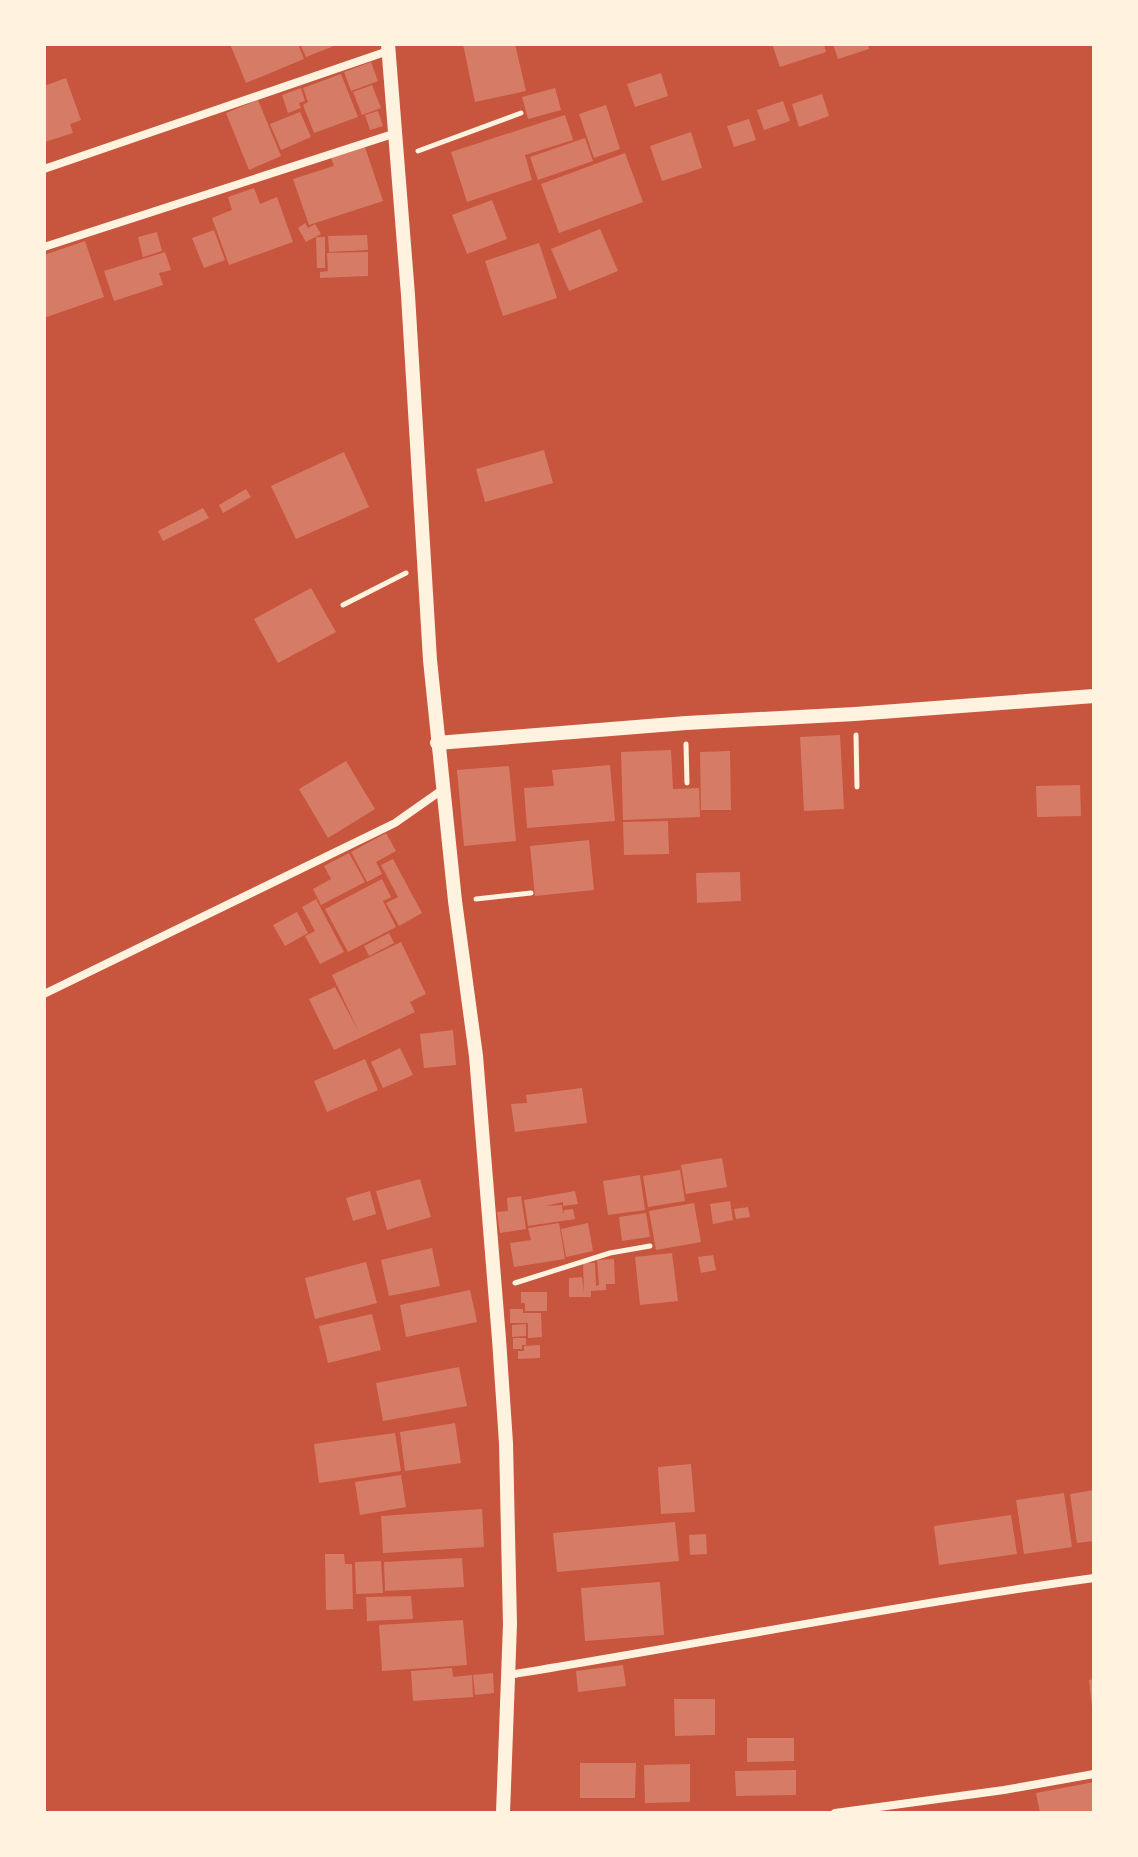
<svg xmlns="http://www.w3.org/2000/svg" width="1138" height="1857" font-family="'Golos Text',sans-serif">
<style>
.building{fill:#d67c66}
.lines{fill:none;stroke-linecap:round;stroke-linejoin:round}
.path{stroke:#fff3e0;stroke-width:5}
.minor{stroke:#fff3e0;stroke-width:8}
.tertiary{stroke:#fff3e0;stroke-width:14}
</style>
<rect width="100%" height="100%" fill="#c8553d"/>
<g class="building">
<polygon points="230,44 298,44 304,59 246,83"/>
<polygon points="300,44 339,44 306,57"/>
<polygon points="463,44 515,44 526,91 475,102"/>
<polygon points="772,44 824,44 826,52 780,67"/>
<polygon points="833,44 868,44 869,49 838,59"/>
<polygon points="371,62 378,81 351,91 344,72"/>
<polygon points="661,73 668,96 635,107 627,84"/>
<polygon points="341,74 358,117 314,133 303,105 308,102 303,88"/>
<polygon points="66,78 81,120 70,124 73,133 45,142 44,86"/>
<polygon points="372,85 381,108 362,115 353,92"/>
<polygon points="301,88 305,101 299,103 301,108 288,113 282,95"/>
<polygon points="555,88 561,110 528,119 522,97"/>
<polygon points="822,94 829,116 799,127 792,104"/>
<polygon points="258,100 281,156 249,170 226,113"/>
<polygon points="783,101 790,121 764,130 757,110"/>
<polygon points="606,105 620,149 594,158 579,114"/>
<polygon points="378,111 383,126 370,130 365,115"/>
<polygon points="300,112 311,137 281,150 270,124"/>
<polygon points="565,115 573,140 525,155 532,180 467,202 451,152"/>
<polygon points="749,119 756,140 734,147 727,126"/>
<polygon points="691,132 702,168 662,181 650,146"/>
<polygon points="585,138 593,161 538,180 530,157"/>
<polygon points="365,147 383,201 309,225 293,179 334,166 331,158"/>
<polygon points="625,153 643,202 559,233 541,184"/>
<polygon points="254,188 260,204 277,197 293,242 229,265 212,218 232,210 228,197"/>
<polygon points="492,200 507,239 467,254 452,215"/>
<polygon points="305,223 308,228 315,224 321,234 306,242 298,228"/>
<polygon points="600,229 618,271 569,291 551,249"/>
<polygon points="214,230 225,260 204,268 192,238"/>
<polygon points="157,232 162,251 143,257 138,237"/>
<polygon points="367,235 368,250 329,252 328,236"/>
<polygon points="316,237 325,237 325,268 317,268"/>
<polygon points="85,241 104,297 44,318 44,255"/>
<polygon points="539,243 557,298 503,316 485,261"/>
<polygon points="165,252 171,270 159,273 163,285 114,301 104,271"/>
<polygon points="368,252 368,276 320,278 320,272 328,271 327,253"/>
<polygon points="544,450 553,483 485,502 476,469"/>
<polygon points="344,452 369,507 296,539 271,486"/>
<polygon points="246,489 251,497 223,513 219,505"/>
<polygon points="203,508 209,518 163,541 158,531"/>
<polygon points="311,588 336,632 278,663 254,619"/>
<polygon points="840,735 844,809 804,811 800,737"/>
<polygon points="671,750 673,789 699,788 700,817 623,820 621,752"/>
<polygon points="730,751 731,810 701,810 700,752"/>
<polygon points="346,761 375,809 328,838 299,789"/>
<polygon points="610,765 615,821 527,828 524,788 554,786 552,770"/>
<polygon points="509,766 516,841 464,846 457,770"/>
<polygon points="1080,785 1081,816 1037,817 1036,786"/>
<polygon points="668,821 669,854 624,855 623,822"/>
<polygon points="386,833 396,851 376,862 382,874 367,882 351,852"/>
<polygon points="589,840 594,890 535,896 530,846"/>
<polygon points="349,853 365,882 321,905 313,889 331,879 324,866"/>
<polygon points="393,859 422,913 399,926 386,903 398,897 381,865"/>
<polygon points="740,872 741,901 697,903 696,873"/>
<polygon points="382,879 391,897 383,901 396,927 348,952 325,909"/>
<polygon points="316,899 344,952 320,964 305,936 315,931 302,907"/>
<polygon points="297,912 308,933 285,946 273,925"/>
<polygon points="389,933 394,943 369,956 364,946"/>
<polygon points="401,942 426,994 410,1002 415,1012 334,1050 309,999 335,987 359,1032 332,975"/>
<polygon points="453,1030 456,1065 424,1068 420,1034"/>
<polygon points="400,1048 413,1075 383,1088 371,1062"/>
<polygon points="365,1059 378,1090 327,1112 314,1081"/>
<polygon points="582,1088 587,1123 515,1132 511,1104 527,1103 526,1095"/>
<polygon points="722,1158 727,1187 686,1194 681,1165"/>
<polygon points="680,1170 685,1201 648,1207 643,1176"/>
<polygon points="640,1175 645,1210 608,1215 603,1181"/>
<polygon points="420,1179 431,1217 387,1230 376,1191"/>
<polygon points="370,1191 376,1214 353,1221 346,1198"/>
<polygon points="575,1191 578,1204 563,1206 563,1202 545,1206 562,1205 563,1214 564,1210 573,1209 575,1219 528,1226 524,1200"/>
<polygon points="521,1196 526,1229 500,1233 497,1212 508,1211 507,1198"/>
<polygon points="730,1201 733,1220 713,1224 710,1204"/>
<polygon points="694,1203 701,1242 656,1250 649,1211"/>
<polygon points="748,1207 750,1217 736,1219 734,1209"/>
<polygon points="646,1213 650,1237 622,1241 619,1217"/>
<polygon points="559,1223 565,1259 514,1267 510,1243 531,1240 528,1228"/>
<polygon points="588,1223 593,1251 566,1257 561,1229"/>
<polygon points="432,1248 440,1286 389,1296 381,1260"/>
<polygon points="672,1253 678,1301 640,1305 635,1257"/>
<polygon points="713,1255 716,1270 701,1273 698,1257"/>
<polygon points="614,1259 615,1284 606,1284 606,1290 591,1291 591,1297 569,1297 569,1278 582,1277 584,1293 583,1263 595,1263 596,1286 599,1285 597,1260"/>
<polygon points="366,1262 377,1303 315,1319 305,1278"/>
<polygon points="470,1290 477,1322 406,1337 400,1305"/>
<polygon points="521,1292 547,1292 547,1311 525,1311 525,1303 521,1303"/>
<polygon points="510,1309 523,1309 523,1313 541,1313 542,1337 528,1338 528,1323 510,1323"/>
<polygon points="372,1314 381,1350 328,1363 319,1326"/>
<polygon points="526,1324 526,1336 512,1337 512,1325"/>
<polygon points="513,1338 526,1338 526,1345 522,1345 522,1349 513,1349"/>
<polygon points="540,1345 540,1358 518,1359 518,1351 524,1351 524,1346"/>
<polygon points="459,1367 467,1406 383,1421 376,1383"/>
<polygon points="455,1423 461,1463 405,1471 400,1432"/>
<polygon points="395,1433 401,1471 319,1483 314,1444"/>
<polygon points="691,1464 695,1512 661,1514 658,1467"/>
<polygon points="401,1475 406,1507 360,1515 355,1482"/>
<polygon points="1094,1490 1094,1541 1077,1543 1070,1494"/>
<polygon points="1064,1493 1072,1547 1024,1554 1016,1500"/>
<polygon points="482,1509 484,1547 383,1553 381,1516"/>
<polygon points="1011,1515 1017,1554 939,1565 934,1526"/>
<polygon points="675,1522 679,1561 557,1572 553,1533"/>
<polygon points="706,1534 707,1554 690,1555 689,1535"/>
<polygon points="325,1554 344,1554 345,1564 352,1564 353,1609 326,1610"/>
<polygon points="462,1558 464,1587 385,1591 384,1562"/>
<polygon points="381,1561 383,1593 356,1594 355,1562"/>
<polygon points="660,1582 664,1635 585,1641 581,1588"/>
<polygon points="411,1596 413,1619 367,1621 366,1597"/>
<polygon points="463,1620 467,1665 382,1671 379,1625"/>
<polygon points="623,1665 626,1686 578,1692 576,1671"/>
<polygon points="452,1668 453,1677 472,1675 473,1697 413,1701 411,1671"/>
<polygon points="493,1673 494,1693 475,1695 473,1675"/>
<polygon points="1094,1679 1094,1707 1092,1707 1089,1680"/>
<polygon points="674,1699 715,1699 715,1735 675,1736"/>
<polygon points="747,1738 794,1738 794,1761 747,1762"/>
<polygon points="580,1763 636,1763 635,1798 580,1798"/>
<polygon points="690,1764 690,1802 645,1803 644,1765"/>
<polygon points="796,1770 796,1795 736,1796 735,1771"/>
<polygon points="1094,1782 1094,1813 1040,1813 1036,1793"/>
</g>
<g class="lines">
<g class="path">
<polyline points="418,151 521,113"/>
<polyline points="343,605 406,573"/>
<polyline points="856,735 857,787"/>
<polyline points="686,744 687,783"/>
<polyline points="476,899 531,893"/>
<polyline points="515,1283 610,1253 650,1246"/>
</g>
<g class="minor">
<polyline points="44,169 388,51"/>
<polyline points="44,247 396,133"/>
<polyline points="44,994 395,823 442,790"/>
<path d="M509,1675C704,1643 898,1605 1094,1578"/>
<polyline points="835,1813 1004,1790 1094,1774"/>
</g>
<g class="tertiary">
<polyline points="388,44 408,295 430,660 455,901 476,1056 499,1339 506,1443 510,1624 503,1813"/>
<polyline points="437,743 686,723 855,714 1094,696"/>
</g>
</g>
<rect width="1138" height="1857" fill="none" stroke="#fff3e0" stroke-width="92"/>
</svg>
